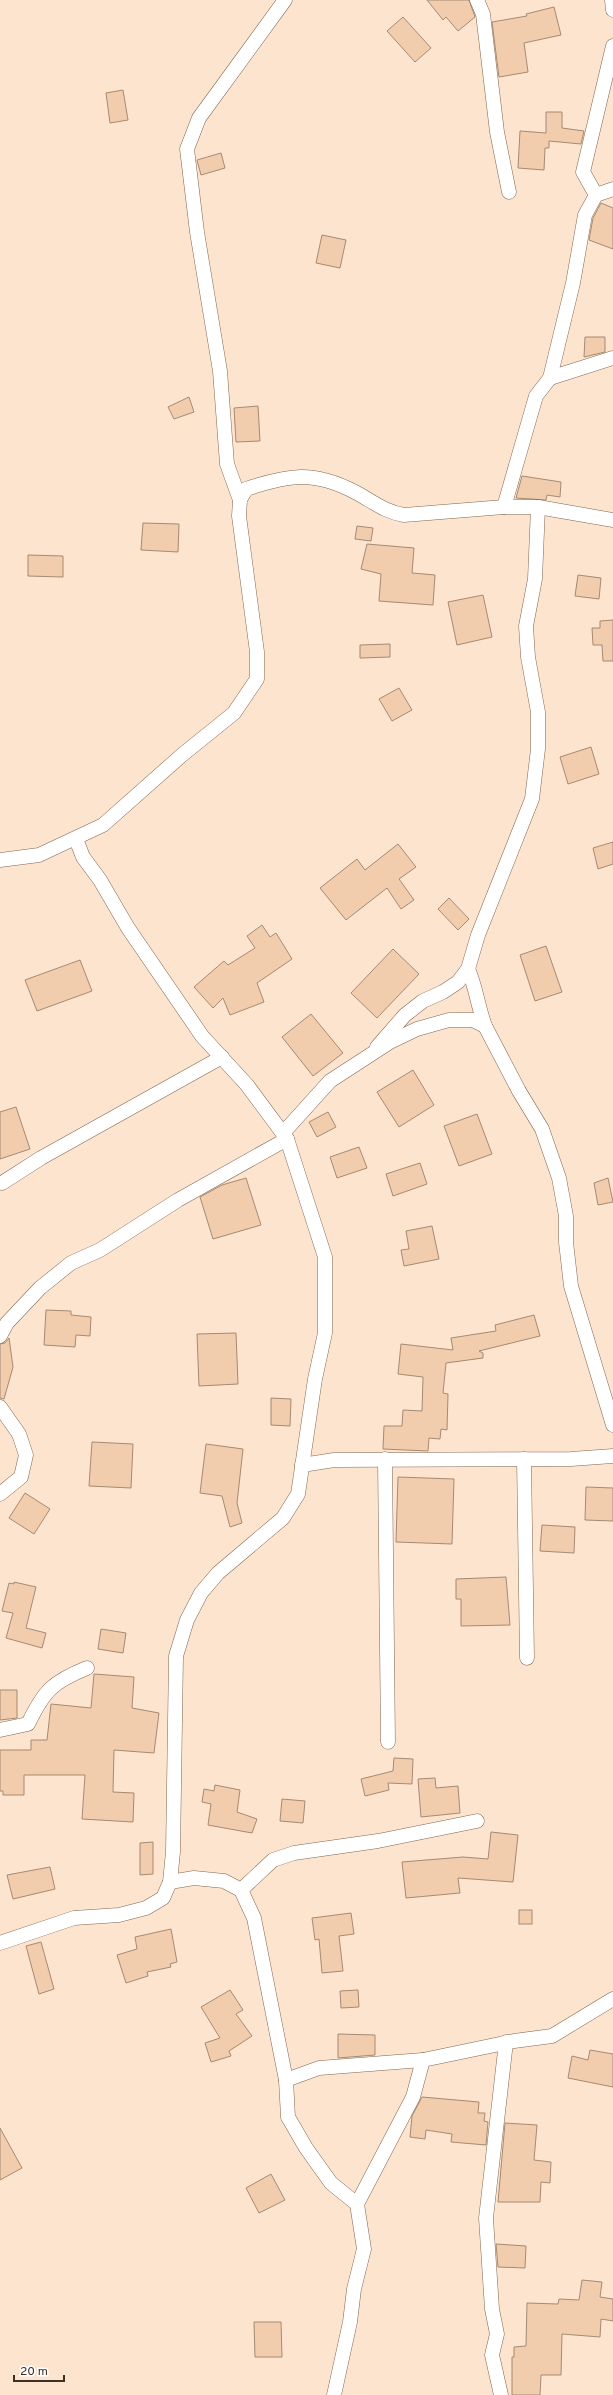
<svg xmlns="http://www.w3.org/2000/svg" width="613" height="2395" font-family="Overpass,sans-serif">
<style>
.building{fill:#f1cdae;stroke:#a68a71}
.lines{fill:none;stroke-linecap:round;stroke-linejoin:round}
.street-casing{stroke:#82674f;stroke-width:15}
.street{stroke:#fff;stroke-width:14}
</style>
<rect width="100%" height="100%" fill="#fde4cf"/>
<g class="building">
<polygon points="427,0 469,0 475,17 458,31 446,17 443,20"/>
<polygon points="554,7 561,35 524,43 528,72 499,77 492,22 527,16 526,14"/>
<polygon points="403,17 431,48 415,62 387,31"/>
<polygon points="123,90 128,120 110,123 106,93"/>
<polygon points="546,112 562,112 562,128 584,131 581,144 549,141 549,148 545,148 544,170 518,168 520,131 546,133"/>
<polygon points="221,153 225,168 201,175 197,160"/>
<polygon points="601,203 613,208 613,249 589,240 593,218"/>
<polygon points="322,235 346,240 340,268 316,263"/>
<polygon points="585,337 605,337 605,352 584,357"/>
<polygon points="189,397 194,412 174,419 168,407"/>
<polygon points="258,406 260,441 236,442 234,408"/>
<polygon points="522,476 561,482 560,497 547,495 546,500 516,498"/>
<polygon points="143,523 179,524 178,552 141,550"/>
<polygon points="357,526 373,528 371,541 355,539"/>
<polygon points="367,544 414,548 412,573 435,575 433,605 379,601 381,574 361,569"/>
<polygon points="28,555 63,556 63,577 28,576"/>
<polygon points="578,575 601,578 599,599 575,596"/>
<polygon points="483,595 492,637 457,645 448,602"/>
<polygon points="613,620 613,661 603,661 602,645 593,645 592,628 600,628 600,621"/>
<polygon points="390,644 390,657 360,658 360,645"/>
<polygon points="399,688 412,710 392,721 379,699"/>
<polygon points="591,747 599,774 568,784 560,757"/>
<polygon points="613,842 613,864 598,869 593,848"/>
<polygon points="398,844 416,867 399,879 414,900 401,909 387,888 346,920 320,888 357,859 365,870"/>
<polygon points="449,898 469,919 458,930 438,909"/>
<polygon points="262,925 270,937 276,933 292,959 257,983 264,1002 230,1015 223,998 213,1008 194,987 224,961 228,965 255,948 247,936"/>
<polygon points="546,946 562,992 535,1001 520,955"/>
<polygon points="393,949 419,974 377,1018 351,993"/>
<polygon points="80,960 92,991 37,1011 25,980"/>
<polygon points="311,1014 343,1053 313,1076 282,1037"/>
<polygon points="413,1070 434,1105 399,1127 377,1092"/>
<polygon points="16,1107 30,1149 0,1159 0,1112"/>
<polygon points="328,1112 336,1127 317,1137 309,1122"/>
<polygon points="477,1114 492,1154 459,1166 444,1126"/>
<polygon points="359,1147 367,1168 337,1178 330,1157"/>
<polygon points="420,1163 427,1184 393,1196 386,1174"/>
<polygon points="246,1178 261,1225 213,1239 200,1197 222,1185"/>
<polygon points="608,1178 613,1202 598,1205 594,1183"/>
<polygon points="432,1226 439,1259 404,1266 401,1250 409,1249 406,1231"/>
<polygon points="46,1310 71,1311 71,1315 91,1317 90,1336 76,1335 75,1347 44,1345"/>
<polygon points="534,1315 540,1336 479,1351 483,1353 483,1358 446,1363 443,1393 448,1394 447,1430 441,1429 440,1439 429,1438 428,1451 383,1449 384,1426 402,1426 403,1410 422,1411 423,1377 398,1374 401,1344 453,1350 451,1338 496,1331 495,1325"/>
<polygon points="236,1333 238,1384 199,1386 197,1334"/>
<polygon points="9,1338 13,1367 4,1399 0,1398 0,1344 5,1343"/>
<polygon points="271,1398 291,1399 290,1426 271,1425"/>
<polygon points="92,1442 133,1444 131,1488 89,1486"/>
<polygon points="206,1444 243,1449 237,1503 242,1523 230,1527 222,1496 200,1493"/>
<polygon points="398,1477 454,1479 452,1544 396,1542"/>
<polygon points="586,1487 613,1488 613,1521 585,1520"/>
<polygon points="25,1493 50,1509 34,1534 9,1518"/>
<polygon points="542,1525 575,1527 574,1553 540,1551"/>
<polygon points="506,1577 510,1625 461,1626 461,1599 456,1599 456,1579"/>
<polygon points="14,1582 36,1587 26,1628 46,1633 42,1648 6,1638 13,1613 2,1611 9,1583 14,1584"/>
<polygon points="101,1629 126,1633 123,1653 98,1649"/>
<polygon points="94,1674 134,1677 132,1708 159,1713 154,1753 114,1750 113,1792 134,1793 133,1822 82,1819 85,1775 24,1775 24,1795 3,1795 3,1791 0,1791 0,1750 31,1750 31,1740 47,1740 51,1704 91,1708"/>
<polygon points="0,1690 17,1690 17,1718 0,1720"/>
<polygon points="394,1758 413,1759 412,1784 388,1783 389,1790 365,1796 361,1779 393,1771"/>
<polygon points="435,1778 436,1788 458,1786 460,1813 421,1817 418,1779"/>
<polygon points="215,1785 240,1790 237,1812 257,1819 252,1833 208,1825 211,1804 202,1802 204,1789 214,1791"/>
<polygon points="282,1799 305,1801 303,1823 280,1821"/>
<polygon points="491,1832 518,1835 513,1882 458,1878 460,1893 406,1898 402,1862 463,1857 488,1859"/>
<polygon points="153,1842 153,1874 140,1875 140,1843"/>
<polygon points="50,1867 55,1889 13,1899 7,1875"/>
<rect x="519" y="1910" width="13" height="14"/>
<polygon points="351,1913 354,1934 339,1936 343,1971 322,1973 319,1939 315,1940 312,1918"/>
<polygon points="171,1929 177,1962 170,1964 171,1967 147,1972 148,1976 126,1983 117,1955 137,1949 135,1937"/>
<polygon points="41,1942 54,1989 39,1994 26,1946"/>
<polygon points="230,1990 243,2010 236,2014 252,2036 229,2051 231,2056 211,2062 205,2043 220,2038 201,2007"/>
<polygon points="358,1990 359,2007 341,2008 340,1991"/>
<polygon points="338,2034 375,2035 375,2055 338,2058"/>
<polygon points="590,2050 613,2054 613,2087 568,2078 572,2056 588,2060"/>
<polygon points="422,2097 479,2102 478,2113 485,2113 484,2121 488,2122 486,2145 451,2142 452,2134 426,2130 425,2139 410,2137 412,2116"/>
<polygon points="505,2123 537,2125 534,2160 551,2162 550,2183 541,2182 540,2202 498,2202"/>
<polygon points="0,2128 22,2168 0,2180"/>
<polygon points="271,2174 285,2200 259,2213 246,2188"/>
<polygon points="496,2244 526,2246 525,2268 498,2267"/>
<polygon points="582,2280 602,2282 600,2297 613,2299 613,2321 601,2319 600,2337 562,2334 561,2375 541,2375 540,2395 512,2395 512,2357 514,2357 514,2347 526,2346 527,2303 558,2304 559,2299 579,2300"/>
<polygon points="254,2322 281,2322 282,2357 255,2357"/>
</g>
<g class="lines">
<g class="street-casing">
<g id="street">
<polyline points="477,0 483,14 497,132 509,192"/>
<polyline points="612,0 613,10"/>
<polyline points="596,195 583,172 613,46"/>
<polyline points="550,378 573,283 585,215 596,195 613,189"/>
<polyline points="240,500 227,464 220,371 197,232 187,149 199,118 285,0"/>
<polyline points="504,507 536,396 550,378 613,358"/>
<path d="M0,860L39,855L103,825L182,755L234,713L257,679V652L239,516L240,500L246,489C288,475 313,470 355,492C372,501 385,512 404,515L504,507H538L613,520"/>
<path d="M468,969C476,987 478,1007 485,1026"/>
<polyline points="377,1047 405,1015 423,1001 443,992 458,982 468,969 478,935 532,799 538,749 538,712 528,657 526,626 535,579 538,507"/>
<polyline points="283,1133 330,1081 390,1042 417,1029 449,1020 473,1020 485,1026 519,1091 542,1129 559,1178 566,1216 566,1242 571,1286 613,1425"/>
<polyline points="2,1183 41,1158 222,1057"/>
<polyline points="0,1336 7,1323 40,1288 71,1263 100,1250 178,1200 287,1139"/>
<polyline points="0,1407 19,1434 26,1455 21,1477 0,1494"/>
<polyline points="385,1459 388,1742"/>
<polyline points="524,1459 527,1658"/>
<polyline points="302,1465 334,1460 571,1459 613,1456"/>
<path d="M0,1730L28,1724C44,1691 52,1682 87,1668"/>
<polyline points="170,1882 194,1878 224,1881 241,1890 254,1918 286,2080 288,2117 306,2148 331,2183 357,2204 364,2249 354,2289 350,2322 334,2395"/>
<polyline points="241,1890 273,1860 294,1853 378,1841 477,1821"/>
<polyline points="0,1943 74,1918 119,1915 146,1908 163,1898 170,1882 173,1852 176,1656 187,1620 201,1593 218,1573 283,1518 298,1494 315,1379 325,1333 325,1257 287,1139 247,1085 202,1036 128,928 100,880 83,857 76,839"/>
<polyline points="286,2080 319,2068 423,2060 514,2041 552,2036 613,1999"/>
<polyline points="357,2204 413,2097 423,2060"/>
<polyline points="501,2395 492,2355 497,2334 492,2309 486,2218 506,2042"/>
</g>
</g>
<use href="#street" class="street"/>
</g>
<path d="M14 2375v6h50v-6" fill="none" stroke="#3c3026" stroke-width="2"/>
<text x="20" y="2375" font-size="12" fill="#3c3026" stroke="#ffffff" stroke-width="3" paint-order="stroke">20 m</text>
</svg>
